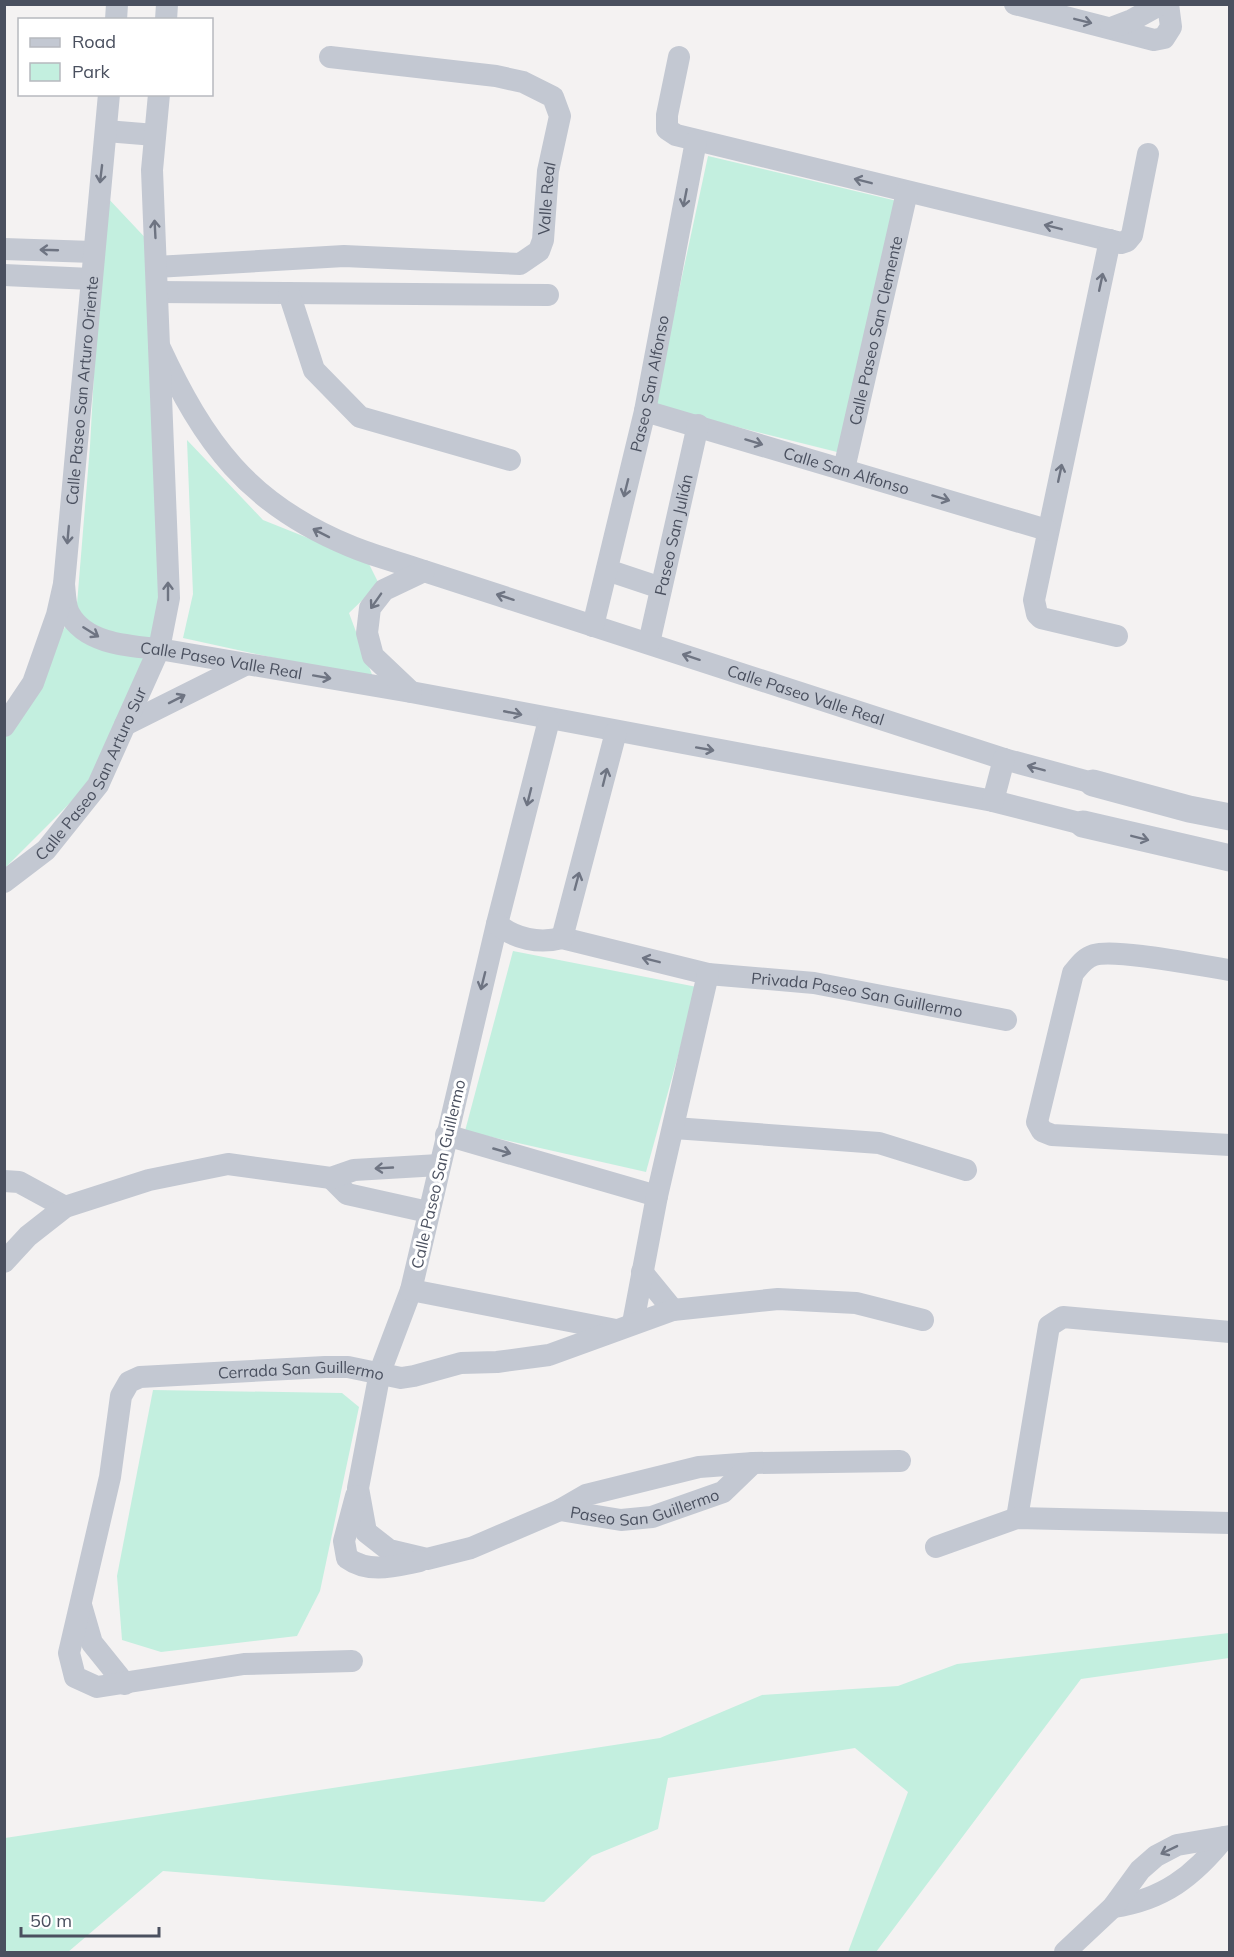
<svg xmlns="http://www.w3.org/2000/svg" width="1234" height="1957" font-family="Mulish,sans-serif">
<style>
.green{fill:#c3efdf}
.lines{fill:none;stroke-linecap:round;stroke-linejoin:round}
.minor{stroke:#c3c8d2;stroke-width:22}
.tertiary{stroke:#c3c8d2;stroke-width:27}
.oneway{stroke:#6e7482}
.labels{text-anchor:middle;dominant-baseline:central;stroke-width:6;stroke-linejoin:round;paint-order:stroke}
.street-label{font-size:16px;fill:#4a505f;stroke:#fff}
</style>
<rect width="100%" height="100%" fill="#f4f2f2"/>
<g class="green">
<polygon points="708,156 897,201 841,453 654,406"/>
<polygon points="104,194 153,246 161,603 148,663 91,782 5,868 5,732 29,696 77,604 90,446"/>
<polygon points="187,440 263,520 368,562 379,584 349,613 374,680 183,638 193,594"/>
<polygon points="513,951 697,987 646,1172 465,1131"/>
<polygon points="153,1390 342,1393 359,1407 320,1591 297,1636 161,1652 122,1640 117,1576"/>
<polygon points="1229,1633 1229,1658 1081,1679 876,1952 848,1952 908,1792 855,1748 668,1778 658,1829 592,1856 544,1902 163,1871 68,1952 5,1952 5,1838 660,1738 762,1695 898,1686 957,1664"/>
</g>
<g class="lines">
<g class="minor">
<polyline points="1015,4 1154,40 1164,38 1171,27 1168,4"/>
<polyline points="116,20 117,4"/>
<polyline points="166,20 167,4"/>
<polyline points="1111,28 1132,20 1161,4"/>
<polyline points="679,57 667,115 667,129 676,135 1121,243 1127,241 1132,235 1148,154"/>
<polyline points="106,131 155,135"/>
<polyline points="1110,240 1034,600 1037,614 1041,618 1117,636"/>
<polyline points="4,249 93,252"/>
<path id="s1" d="M156,267L344,256L520,264L539,251L543,240L548,171L560,116L553,97L523,82L496,76L330,57"/>
<polyline points="4,275 91,279"/>
<polyline points="157,292 548,295"/>
<polyline points="289,293 314,370 360,417 510,460"/>
<path id="s2" d="M159,346C204,443 248,504 350,546C373,556 399,562 424,571L1004,759L1093,783"/>
<path id="s3" d="M645,411L1047,530"/>
<path id="s4" d="M844,469L907,192"/>
<polyline points="607,570 661,588"/>
<path id="s5" d="M64,584C65,593 65,606 69,613C85,644 129,646 159,649L411,692L993,801L1083,824"/>
<path id="s6" d="M593,626L645,411L696,141"/>
<path id="s7" d="M649,643L698,425"/>
<polyline points="411,692 373,656 367,633 370,608 384,590 424,571"/>
<polyline points="549,720 497,924 411,1290 380,1372 358,1488 366,1532 389,1550 427,1559 471,1548 560,1510 586,1495 699,1467 753,1463 900,1461"/>
<polyline points="125,725 245,665"/>
<path id="s8" d="M4,726L33,683L57,615L64,584L109,94"/>
<polyline points="993,801 1004,759"/>
<path id="s9" d="M4,882L46,850L98,785L159,649L169,598L152,170L159,94"/>
<path id="s10" d="M497,924C515,939 539,944 562,938L708,974L814,983L1006,1020"/>
<polyline points="562,938 616,732"/>
<path d="M1230,970C1202,966 1116,948 1094,955C1084,958 1079,966 1073,973L1037,1122L1042,1131L1052,1135L1230,1145"/>
<polyline points="674,1128 879,1143 966,1170"/>
<polyline points="446,1135 657,1196"/>
<polyline points="331,1178 347,1194 428,1212"/>
<polyline points="4,1181 19,1182 65,1207"/>
<polyline points="4,1262 28,1236 65,1207 149,1180 228,1164 331,1178 354,1170 439,1165"/>
<polyline points="642,1272 673,1310"/>
<polyline points="411,1290 616,1330"/>
<polyline points="633,1323 657,1196 708,974"/>
<path d="M356,1496L344,1541L347,1558C369,1574 395,1566 420,1561"/>
<path id="s11" d="M560,1510L621,1520L652,1517L723,1492L753,1463"/>
<polyline points="1017,1518 1049,1326 1063,1317 1230,1332"/>
<polyline points="936,1547 1017,1518 1230,1523"/>
<polyline points="81,1605 92,1643 125,1684"/>
<path id="s12" d="M352,1661L244,1664L97,1687L75,1677L69,1653L110,1477L121,1396L129,1382L140,1377L325,1367H348L401,1378L414,1376L461,1363L497,1362L549,1355L673,1310L778,1299L856,1303L923,1320"/>
<path d="M1113,1907C1163,1900 1194,1876 1225,1837"/>
<polyline points="1065,1952 1113,1907 1140,1870 1156,1856 1177,1845 1230,1836"/>
</g>
<g class="tertiary">
<polyline points="1093,783 1189,809 1230,817"/>
<polyline points="1083,824 1230,858"/>
</g>
</g>
<defs><path id="oneway-shaft" d="M-6 0H5M1.5-3L5.5 0L1.5 3" fill="none" stroke-width="1.6" stroke-linecap="round" stroke-linejoin="round" transform="scale(1.5)"/></defs>
<g class="oneway">
<use href="#oneway-shaft" transform="translate(1083 21) rotate(14)"/>
<use href="#oneway-shaft" transform="translate(101 174) rotate(97)"/>
<use href="#oneway-shaft" transform="translate(863 181) rotate(-166)"/>
<use href="#oneway-shaft" transform="translate(685 198) rotate(101)"/>
<use href="#oneway-shaft" transform="translate(1053 227) rotate(-166)"/>
<use href="#oneway-shaft" transform="translate(155 229) rotate(-93)"/>
<use href="#oneway-shaft" transform="translate(49 250) rotate(-178)"/>
<use href="#oneway-shaft" transform="translate(1101 282) rotate(-78)"/>
<use href="#oneway-shaft" transform="translate(754 442) rotate(17)"/>
<use href="#oneway-shaft" transform="translate(1060 473) rotate(-78)"/>
<use href="#oneway-shaft" transform="translate(626 488) rotate(104)"/>
<use href="#oneway-shaft" transform="translate(941 498) rotate(17)"/>
<use href="#oneway-shaft" transform="translate(321 533) rotate(-153)"/>
<use href="#oneway-shaft" transform="translate(68 535) rotate(95)"/>
<use href="#oneway-shaft" transform="translate(168 591) rotate(-90)"/>
<use href="#oneway-shaft" transform="translate(505 597) rotate(-162)"/>
<use href="#oneway-shaft" transform="translate(376 601) rotate(125)"/>
<use href="#oneway-shaft" transform="translate(91 632) rotate(32)"/>
<use href="#oneway-shaft" transform="translate(691 657) rotate(-162)"/>
<use href="#oneway-shaft" transform="translate(322 677) rotate(10)"/>
<use href="#oneway-shaft" transform="translate(177 699) rotate(-27)"/>
<use href="#oneway-shaft" transform="translate(513 713) rotate(11)"/>
<use href="#oneway-shaft" transform="translate(705 749) rotate(10)"/>
<use href="#oneway-shaft" transform="translate(1036 768) rotate(-165)"/>
<use href="#oneway-shaft" transform="translate(605 777) rotate(-76)"/>
<use href="#oneway-shaft" transform="translate(529 797) rotate(104)"/>
<use href="#oneway-shaft" transform="translate(1140 838) rotate(14)"/>
<use href="#oneway-shaft" transform="translate(577 881) rotate(-75)"/>
<use href="#oneway-shaft" transform="translate(651 960) rotate(-166)"/>
<use href="#oneway-shaft" transform="translate(483 981) rotate(104)"/>
<use href="#oneway-shaft" transform="translate(502 1151) rotate(16)"/>
<use href="#oneway-shaft" transform="translate(384 1168) rotate(177)"/>
<use href="#oneway-shaft" transform="translate(1169 1850) rotate(154)"/>
</g>
<g class="labels">
<g class="street-label">
<text stroke="none"><textPath href="#s1" startOffset="441">Valle Real</textPath></text>
<text stroke="none"><textPath href="#s4" startOffset="142">Calle Paseo San Clemente</textPath></text>
<text stroke="none"><textPath href="#s6" startOffset="249">Paseo San Alfonso</textPath></text>
<text stroke="none"><textPath href="#s8" startOffset="350">Calle Paseo San Arturo Oriente</textPath></text>
<text stroke="none"><textPath href="#s3" startOffset="210">Calle San Alfonso</textPath></text>
<text stroke="none"><textPath href="#s7" startOffset="111">Paseo San Julián</textPath></text>
<text stroke="none"><textPath href="#s5" startOffset="194">Calle Paseo Valle Real</textPath></text>
<text stroke="none"><textPath href="#s2" startOffset="764">Calle Paseo Valle Real</textPath></text>
<text stroke="none"><textPath href="#s9" startOffset="142">Calle Paseo San Arturo Sur</textPath></text>
<text stroke="none"><textPath href="#s10" startOffset="370">Privada Paseo San Guillermo</textPath></text>
<text transform="translate(438 1174) rotate(-77)">Calle Paseo San Guillermo</text>
<text stroke="none"><textPath href="#s12" startOffset="758">Cerrada San Guillermo</textPath></text>
<text stroke="none"><textPath href="#s11" startOffset="87">Paseo San Guillermo</textPath></text>
</g>
</g>
<rect width="1234" height="1957" fill="none" stroke="#4a505f" stroke-width="12"/>
<rect x="18" y="18" width="195" height="78" fill="#ffffff" stroke="#b7b9bf" stroke-width="1.5"/>
<rect x="30" y="38" width="30" height="9" fill="#c3c8d2" stroke="#b7b9bf" stroke-width="1.5"/>
<text x="72" y="48" font-size="18" fill="#4a505f">Road</text>
<rect x="30" y="63" width="30" height="18" fill="#c3efdf" stroke="#b7b9bf" stroke-width="1.5"/>
<text x="72" y="78" font-size="18" fill="#4a505f">Park</text>
<path d="M21 1927v9h138v-9" fill="none" stroke="#4a505f" stroke-width="3"/>
<text x="30" y="1927" font-size="18" fill="#4a505f" stroke="#ffffff" stroke-width="4.5" paint-order="stroke">50 m</text>
</svg>
